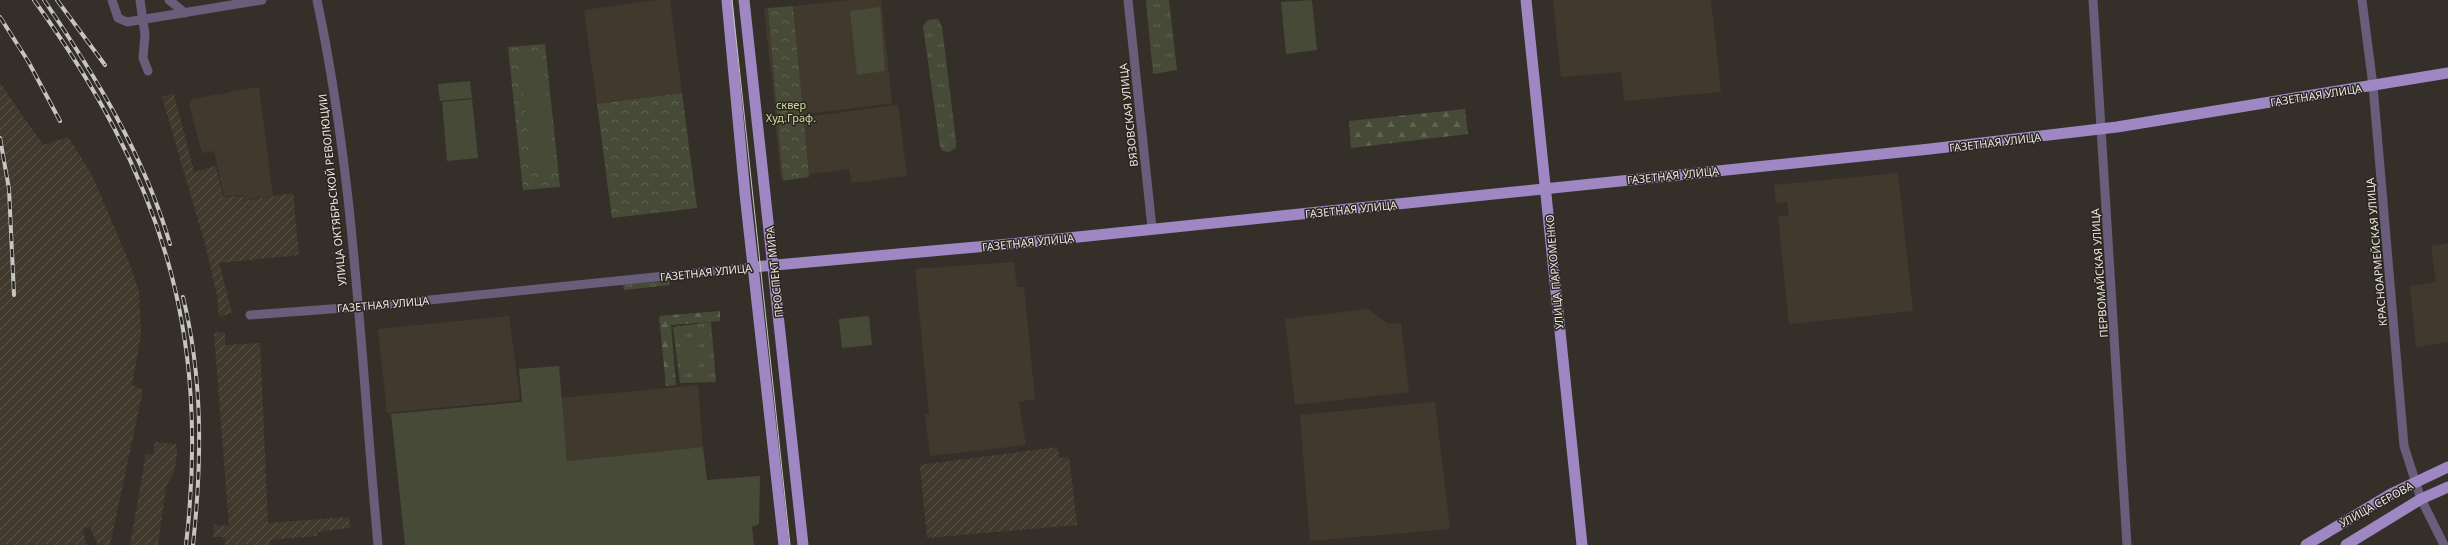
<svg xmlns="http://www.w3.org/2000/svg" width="2448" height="545" font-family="'Noto Sans',sans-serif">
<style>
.built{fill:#41392d}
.industrial{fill:url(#industrial-furrows)}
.grass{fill:url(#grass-tufts)}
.forest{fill:url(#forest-firs)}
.park{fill:url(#park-crowns)}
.garden{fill:#474a36}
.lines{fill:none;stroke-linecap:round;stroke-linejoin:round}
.minor{stroke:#685d7a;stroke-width:9}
.major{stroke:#9f87c3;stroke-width:11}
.tram{stroke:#c8c4c0;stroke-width:1}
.rail-casing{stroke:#c8c4c0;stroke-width:4}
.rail{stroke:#2a261f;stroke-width:2.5;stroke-dasharray:8;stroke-linecap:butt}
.labels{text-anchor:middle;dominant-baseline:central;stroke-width:3;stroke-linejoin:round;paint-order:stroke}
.street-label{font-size:11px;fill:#eae7e3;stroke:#2a261f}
.park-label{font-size:11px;fill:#d1dba0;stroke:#2a261f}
</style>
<defs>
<pattern id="industrial-furrows" width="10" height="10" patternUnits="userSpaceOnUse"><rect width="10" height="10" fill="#41392d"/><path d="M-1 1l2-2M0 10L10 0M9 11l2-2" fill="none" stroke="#5d564b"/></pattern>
<pattern id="grass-tufts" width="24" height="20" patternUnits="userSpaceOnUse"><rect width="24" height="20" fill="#474a36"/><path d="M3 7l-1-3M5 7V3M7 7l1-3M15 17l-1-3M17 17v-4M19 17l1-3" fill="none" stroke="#626453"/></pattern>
<pattern id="forest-firs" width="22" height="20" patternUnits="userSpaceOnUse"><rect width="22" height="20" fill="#474a36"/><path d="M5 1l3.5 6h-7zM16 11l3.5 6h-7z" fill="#626453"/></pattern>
<pattern id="park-crowns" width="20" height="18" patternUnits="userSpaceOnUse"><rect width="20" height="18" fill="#474a36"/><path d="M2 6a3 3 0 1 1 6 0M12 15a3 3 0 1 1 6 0" fill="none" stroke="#626453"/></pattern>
</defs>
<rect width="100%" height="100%" fill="#343029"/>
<g class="built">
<polygon points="658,0 670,0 682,93 597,104 584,10"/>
<polygon points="851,0 881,0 892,103 776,118 764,9"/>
<polygon points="1553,0 1711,0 1721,92 1624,101 1621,72 1561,77"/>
<polygon points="259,87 273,196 245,200 244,195 224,196 214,151 202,153 189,104 192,99"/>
<polygon points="898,105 907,176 852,183 849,169 781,178 775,121"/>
<polygon points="1898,173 1913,311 1789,324 1778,216 1789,215 1787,202 1776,203 1774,185"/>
<polygon points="2448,243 2448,342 2416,347 2410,286 2436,282 2431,246"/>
<polygon points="1014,262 1017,287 1024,287 1035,399 1019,402 1026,445 930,456 925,414 929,414 915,269"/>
<polygon points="1368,309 1388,324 1401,323 1409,392 1295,405 1285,319"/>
<polygon points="509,316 520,400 387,413 378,329"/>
<polygon points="698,385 703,447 567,461 561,398"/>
<polygon points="1435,402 1450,529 1310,541 1300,415"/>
</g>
<g class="industrial">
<polygon points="0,83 43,145 68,137 92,175 129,262 139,291 141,335 132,385 143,390 110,545 98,545 90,527 83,529 86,545 0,545"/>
<polygon points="174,94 194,172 216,166 223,197 243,196 244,201 293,193 299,255 219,263 232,313 219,317 217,296 205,244 162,97"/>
<polygon points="225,332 225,345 260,343 268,523 349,517 350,528 317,532 317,536 270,540 270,545 225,545 225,537 213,537 214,525 229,526 214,333"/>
<polygon points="155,442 176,444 177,454 175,469 166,487 158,545 130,545 146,454 153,455"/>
<polygon points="1058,447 1059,458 1069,457 1077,525 927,538 920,465"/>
</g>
<g class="grass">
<polygon points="1146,0 1169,0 1177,70 1153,74"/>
<polygon points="938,19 942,27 956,141 956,148 949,152 943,151 940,147 923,26 928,20"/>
<polygon points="669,280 670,285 624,290 623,285"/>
<polygon points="711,322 716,382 680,383 673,327"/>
</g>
<g class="forest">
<polygon points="1465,109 1468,134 1351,148 1349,121"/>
<polygon points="720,311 720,321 671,325 676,385 666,386 659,316"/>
</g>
<g class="park">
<polygon points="793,6 809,177 783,181 768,8"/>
<polygon points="545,44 560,187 523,190 508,47"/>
<polygon points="682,93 697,208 612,218 597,104"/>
</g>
<g class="garden">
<polygon points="1312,0 1317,50 1286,54 1281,2"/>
<polygon points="880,7 885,71 857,75 850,11"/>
<polygon points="542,53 555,170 532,173 519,56"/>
<polygon points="470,81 472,98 440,101 438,84"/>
<polygon points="472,99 478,158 447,161 442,102"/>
<polygon points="869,316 872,345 842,348 839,319"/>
<polygon points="698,338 700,365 685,366 683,339"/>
<polygon points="559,366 567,461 703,447 707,480 760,476 759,524 752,527 754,545 405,545 391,414 522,402 519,369"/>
</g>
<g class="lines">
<g class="minor">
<polyline points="112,0 118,18 127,22 262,0"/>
<polyline points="140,0 145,35 143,58 148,71"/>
<polyline points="169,0 185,13"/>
<path d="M317,0C355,179 361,364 378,545"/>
<polyline points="1128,0 1152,228"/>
<polyline points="2093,0 2127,545"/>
<polyline points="2362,0 2373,86 2404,446 2421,499 2444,545"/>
<polyline points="250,315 371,306 753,267"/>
</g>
<g class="major">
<polyline points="727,0 745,194 784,545"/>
<polyline points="744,0 803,545"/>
<polyline points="1526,0 1582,545"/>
<polyline points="753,267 1010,244 1930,149 2117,127 2448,73"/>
<polyline points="2306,545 2391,494 2448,467"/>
<polyline points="2346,545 2421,499 2448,487"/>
</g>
<polyline class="tram" points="732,0 790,545"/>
<g class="rail-casing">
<g id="rail">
<path d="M34,0C160,175 211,329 186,545"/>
<path d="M44,0C96,77 144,155 170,244"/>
<polyline points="57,0 105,65"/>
<polyline points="0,17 28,61 60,121"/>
<polyline points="0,138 9,189 14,295"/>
<path d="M183,297C203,379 202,461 193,545"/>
</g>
</g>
<use href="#rail" class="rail"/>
</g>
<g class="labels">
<g class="street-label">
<text transform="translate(2316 95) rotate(-9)">ГАЗЕТНАЯ УЛИЦА</text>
<text transform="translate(1128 115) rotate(-96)">ВЯЗОВСКАЯ УЛИЦА</text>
<text transform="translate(1995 142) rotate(-7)">ГАЗЕТНАЯ УЛИЦА</text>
<text transform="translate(1673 175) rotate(-6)">ГАЗЕТНАЯ УЛИЦА</text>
<text transform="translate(332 190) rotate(-96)">УЛИЦА ОКТЯБРЬСКОЙ РЕВОЛЮЦИИ</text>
<text transform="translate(1351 209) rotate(-6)">ГАЗЕТНАЯ УЛИЦА</text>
<text transform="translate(1028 242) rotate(-6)">ГАЗЕТНАЯ УЛИЦА</text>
<text transform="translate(2376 252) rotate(-95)">КРАСНОАРМЕЙСКАЯ УЛИЦА</text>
<text transform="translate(706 272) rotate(-6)">ГАЗЕТНАЯ УЛИЦА</text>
<text transform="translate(774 272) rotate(-96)">ПРОСПЕКТ МИРА</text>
<text transform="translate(1554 272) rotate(-95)">УЛИЦА ПАРХОМЕНКО</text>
<text transform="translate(2099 273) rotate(-94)">ПЕРВОМАЙСКАЯ УЛИЦА</text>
<text transform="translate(383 304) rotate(-5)">ГАЗЕТНАЯ УЛИЦА</text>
<text transform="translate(2376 504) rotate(-29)">УЛИЦА СЕРОВА</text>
</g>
<g class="park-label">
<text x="791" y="104">сквер<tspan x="791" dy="13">Худ.Граф.</tspan></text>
</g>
</g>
</svg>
